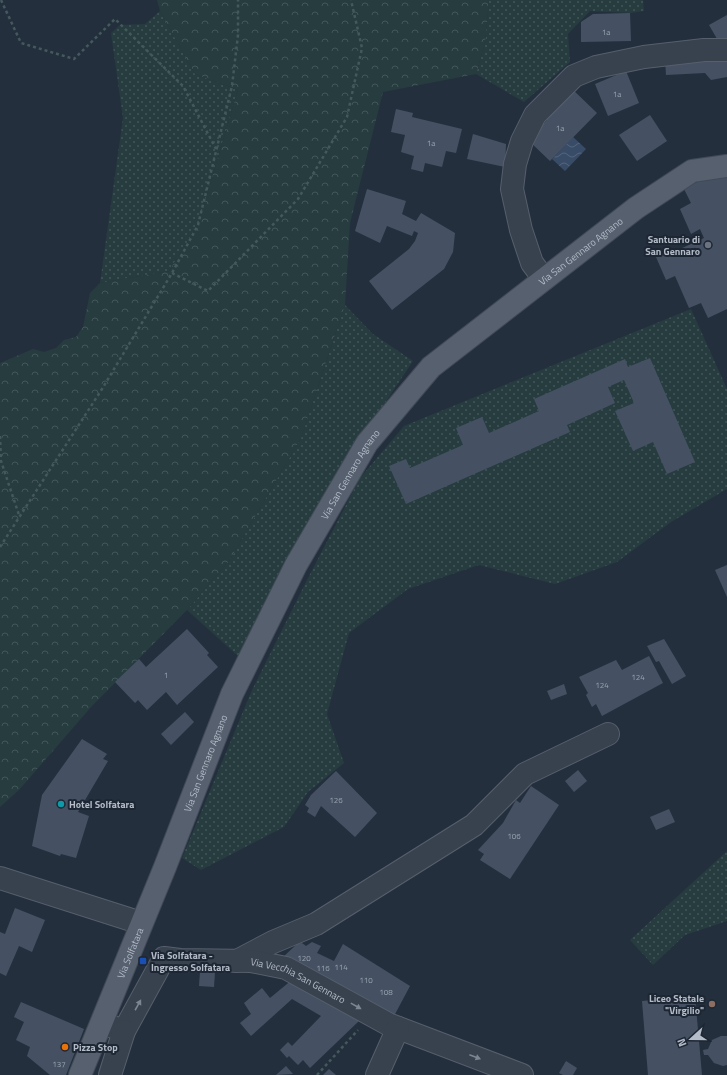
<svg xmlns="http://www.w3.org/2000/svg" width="727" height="1075" font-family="'Titillium Web',sans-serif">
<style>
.grass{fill:url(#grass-dots)}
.forest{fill:url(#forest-crowns)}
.water{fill:url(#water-waves)}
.building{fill:#455162}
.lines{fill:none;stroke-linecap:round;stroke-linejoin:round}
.minor-casing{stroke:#565f6c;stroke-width:24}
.major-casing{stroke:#414a57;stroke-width:24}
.path{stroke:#44595c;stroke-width:2.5;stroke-dasharray:3 3;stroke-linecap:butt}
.minor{stroke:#38414e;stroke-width:22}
.major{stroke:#56606e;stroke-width:22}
.oneway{fill:#7c8592}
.worship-dot{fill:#6b7280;stroke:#1d2633;stroke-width:1.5}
.culture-dot{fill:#0f9aa8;stroke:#1d2633;stroke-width:1.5}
.transit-dot{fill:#1a4fb4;stroke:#1d2633;stroke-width:1.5}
.education-dot{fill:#8d6e63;stroke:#1d2633;stroke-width:1.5}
.food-dot{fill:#e8710a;stroke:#1d2633;stroke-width:1.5}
.labels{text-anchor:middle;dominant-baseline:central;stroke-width:4;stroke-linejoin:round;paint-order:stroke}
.number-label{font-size:8px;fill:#98a1af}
.poi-label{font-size:10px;font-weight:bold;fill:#b4bcc9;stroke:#1d2633;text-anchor:start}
.street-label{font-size:10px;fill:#b4bcc9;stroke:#1d2633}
</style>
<defs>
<pattern id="grass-dots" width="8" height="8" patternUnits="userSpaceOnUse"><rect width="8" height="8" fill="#263c3f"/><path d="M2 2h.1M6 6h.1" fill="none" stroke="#435659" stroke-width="1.8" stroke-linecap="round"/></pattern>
<pattern id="forest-crowns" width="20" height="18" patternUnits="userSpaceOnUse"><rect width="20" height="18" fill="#263c3f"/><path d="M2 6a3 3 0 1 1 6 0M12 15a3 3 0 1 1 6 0" fill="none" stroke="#435659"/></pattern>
<pattern id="water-waves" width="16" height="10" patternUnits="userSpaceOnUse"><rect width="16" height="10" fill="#394c67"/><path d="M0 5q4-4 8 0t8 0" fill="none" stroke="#53647b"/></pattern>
</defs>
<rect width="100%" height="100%" fill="#242f3e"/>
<g class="grass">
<polygon points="489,0 643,0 644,11 630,13 590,11 568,34 570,62 524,102 476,74 485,43"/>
<polygon points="160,11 195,74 238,90 198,225 169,271 100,283 123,118 111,33 120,25 145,24"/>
<polygon points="345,305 373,334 413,361 325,493 238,656 187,610 229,561 301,438"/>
<polygon points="691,309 727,389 727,489 671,522 617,562 555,584 479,565 408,589 349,633 327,714 344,763 308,792 284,827 201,870 182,858 252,690 307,580 360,478 404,426"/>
<polygon points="727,851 727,921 685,935 653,965 630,940"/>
</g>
<polygon class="forest" points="157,0 489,0 485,43 476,74 383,92 350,223 345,305 301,438 229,561 187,610 92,706 19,790 0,807 0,363 33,349 44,352 56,348 64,340 76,337 83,327 90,293 100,283 169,271 198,225 238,90 195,74 160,11"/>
<polygon class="water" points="573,137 586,149 565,171 552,159"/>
<g class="building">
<polygon points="630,13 631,41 581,42 581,22 593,14"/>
<polygon points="727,15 727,39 720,44 709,25"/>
<polygon points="727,56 727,77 711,80 705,73 666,75 665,59"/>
<polygon points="626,71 639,103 608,116 595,84"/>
<polygon points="570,87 597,113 550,161 528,140 547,120 543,116"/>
<polygon points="396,109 413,113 412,117 462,129 456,153 446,151 442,167 425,163 423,172 411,169 414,156 401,152 405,135 391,132"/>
<polygon points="650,115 667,141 637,161 619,135"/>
<polygon points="473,134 506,144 505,167 467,159"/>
<polygon points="727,176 727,309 708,318 701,303 689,308 675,276 666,280 656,257 665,252 667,255 704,238 700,229 691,234 680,209 691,203 683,187 711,177"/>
<polygon points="367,189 406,201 402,214 416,221 421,213 455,233 453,252 444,269 392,310 369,281 409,249 415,241 418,233 414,231 412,236 387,226 380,243 355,231"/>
<polygon points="650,358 695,462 667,474 653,442 633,451 615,411 634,403 624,380 608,387 615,403 567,425 570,432 406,504 389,466 406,459 410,468 463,445 456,428 482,417 489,433 539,411 534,399 625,359 628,367"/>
<polygon points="727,565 727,597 715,570"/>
<polygon points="187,629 209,653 207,655 218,667 177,705 166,692 147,710 138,700 135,703 115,682 139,659 146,667"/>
<polygon points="664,639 686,676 672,684 659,661 656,662 647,646"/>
<polygon points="649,656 663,683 602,716 596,704 592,707 586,695 588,693 579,677 616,660 622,670"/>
<polygon points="564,684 567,694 551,700 547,691"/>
<polygon points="185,712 194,722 171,745 161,734"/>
<polygon points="82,739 107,754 103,759 108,761 78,812 89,816 76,858 61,854 60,856 32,846 42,795"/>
<polygon points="578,770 587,781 574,792 565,781"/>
<polygon points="336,771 377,813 355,837 321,806 315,817 307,812 309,808 305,805 311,795"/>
<polygon points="531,786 559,805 510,879 480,860 484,854 478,850 503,823 516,800 520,803"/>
<polygon points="669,809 675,822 656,830 650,817"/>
<polygon points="15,908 45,920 32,952 19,946 6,976 0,973 0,932 5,934"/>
<polygon points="312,942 321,946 317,953 334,961 343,944 410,986 394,1016 282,958 297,944 302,943 306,946"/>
<polygon points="200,971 215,972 214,987 199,986"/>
<polygon points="293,979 360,1020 310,1068 303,1060 298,1065 289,1056 287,1058 280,1050 288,1042 292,1046 321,1016 292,999 251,1036 240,1023 251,1014 244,1003 262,988 270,998"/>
<polygon points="695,996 702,1075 648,1075 642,1001"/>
<polygon points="21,1002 84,1029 66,1075 50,1075 27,1056 30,1047 16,1040 24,1022 14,1017"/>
<polygon points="721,1036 727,1036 727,1065 723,1066 714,1063 708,1055 704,1055 703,1050 708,1049 712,1040"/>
<polygon points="566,1061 577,1068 573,1075 563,1075 559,1073"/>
<polygon points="286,1066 293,1074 276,1075"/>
<polygon points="329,1069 336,1075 323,1075"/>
</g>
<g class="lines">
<g class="minor-casing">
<g id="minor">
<polyline points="544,279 532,263 521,230 512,189 515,164 522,141 535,115 574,76 596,67 644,57 704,50 727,50"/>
<polyline points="0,878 141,923"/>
<polyline points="237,961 273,942 316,924 474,825 525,774 608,734"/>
<path id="s1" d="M102,1023L124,1031L164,958L180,960L251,961L286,968L388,1024L522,1075"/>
<polyline points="110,1075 124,1031"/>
<polyline points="377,1075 398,1028"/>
</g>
</g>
<g class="major-casing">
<g id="major">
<path id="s2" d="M80,1075L165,867L232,694L296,565L367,443L431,367L636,208L692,171L727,166"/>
</g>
</g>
<g class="path">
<polyline points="1,0 21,43 74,59 115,19 183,86 216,149"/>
<polyline points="172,273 208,291 298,199 347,117 362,48 351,0"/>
<polyline points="0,436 1,461 19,515"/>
<polyline points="0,547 102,389 172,273 198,225 232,86 238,35 238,0"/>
<polyline points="317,1075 358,1030"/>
</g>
<use href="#minor" class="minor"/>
<use href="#major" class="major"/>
</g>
<defs><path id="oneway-solid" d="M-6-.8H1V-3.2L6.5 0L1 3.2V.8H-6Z"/></defs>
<g class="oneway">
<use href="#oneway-solid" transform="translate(138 1005) rotate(-61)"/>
<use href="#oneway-solid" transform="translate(356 1006) rotate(29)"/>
<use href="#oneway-solid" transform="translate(475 1057) rotate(21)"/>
</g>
<circle class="worship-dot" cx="708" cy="245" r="4"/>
<circle class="culture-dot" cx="61" cy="804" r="4"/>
<rect class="transit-dot" x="139" y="957" width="8" height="8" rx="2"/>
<circle class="education-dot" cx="712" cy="1004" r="4"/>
<circle class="food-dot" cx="65" cy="1047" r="4"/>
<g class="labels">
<g class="number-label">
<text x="606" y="32">1a</text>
<text x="617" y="94">1a</text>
<text x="560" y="128">1a</text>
<text x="431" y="143">1a</text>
<text x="166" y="675">1</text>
<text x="638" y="677">124</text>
<text x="602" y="685">124</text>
<text x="336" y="800">126</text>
<text x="514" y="836">106</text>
<text x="304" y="958">120</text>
<text x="341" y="967">114</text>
<text x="323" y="968">116</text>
<text x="366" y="980">110</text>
<text x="386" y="992">108</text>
<text x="59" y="1064">137</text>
</g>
<g class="poi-label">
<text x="700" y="239" text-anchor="end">Santuario di<tspan x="700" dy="12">San Gennaro</tspan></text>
<text x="69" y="804">Hotel Solfatara</text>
<text x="151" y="955">Via Solfatara -<tspan x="151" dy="12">Ingresso Solfatara</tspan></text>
<text x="704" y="998" text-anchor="end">Liceo Statale<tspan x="704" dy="12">"Virgilio"</tspan></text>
<text x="73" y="1047">Pizza Stop</text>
</g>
<g class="street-label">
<text stroke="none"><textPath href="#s2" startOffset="984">Via San Gennaro Agnano</textPath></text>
<text stroke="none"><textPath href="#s2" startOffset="660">Via San Gennaro Agnano</textPath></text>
<text stroke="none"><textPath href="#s2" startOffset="336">Via San Gennaro Agnano</textPath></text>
<text stroke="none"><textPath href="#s2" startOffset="132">Via Solfatara</textPath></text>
<text stroke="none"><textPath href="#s1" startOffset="245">Via Vecchia San Gennaro</textPath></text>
</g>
</g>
<g transform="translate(691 1039) rotate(249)" stroke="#1d2633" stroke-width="3" paint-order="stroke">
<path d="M0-3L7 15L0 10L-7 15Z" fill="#b4bcc9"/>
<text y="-6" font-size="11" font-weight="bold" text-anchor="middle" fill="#b4bcc9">N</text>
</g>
</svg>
